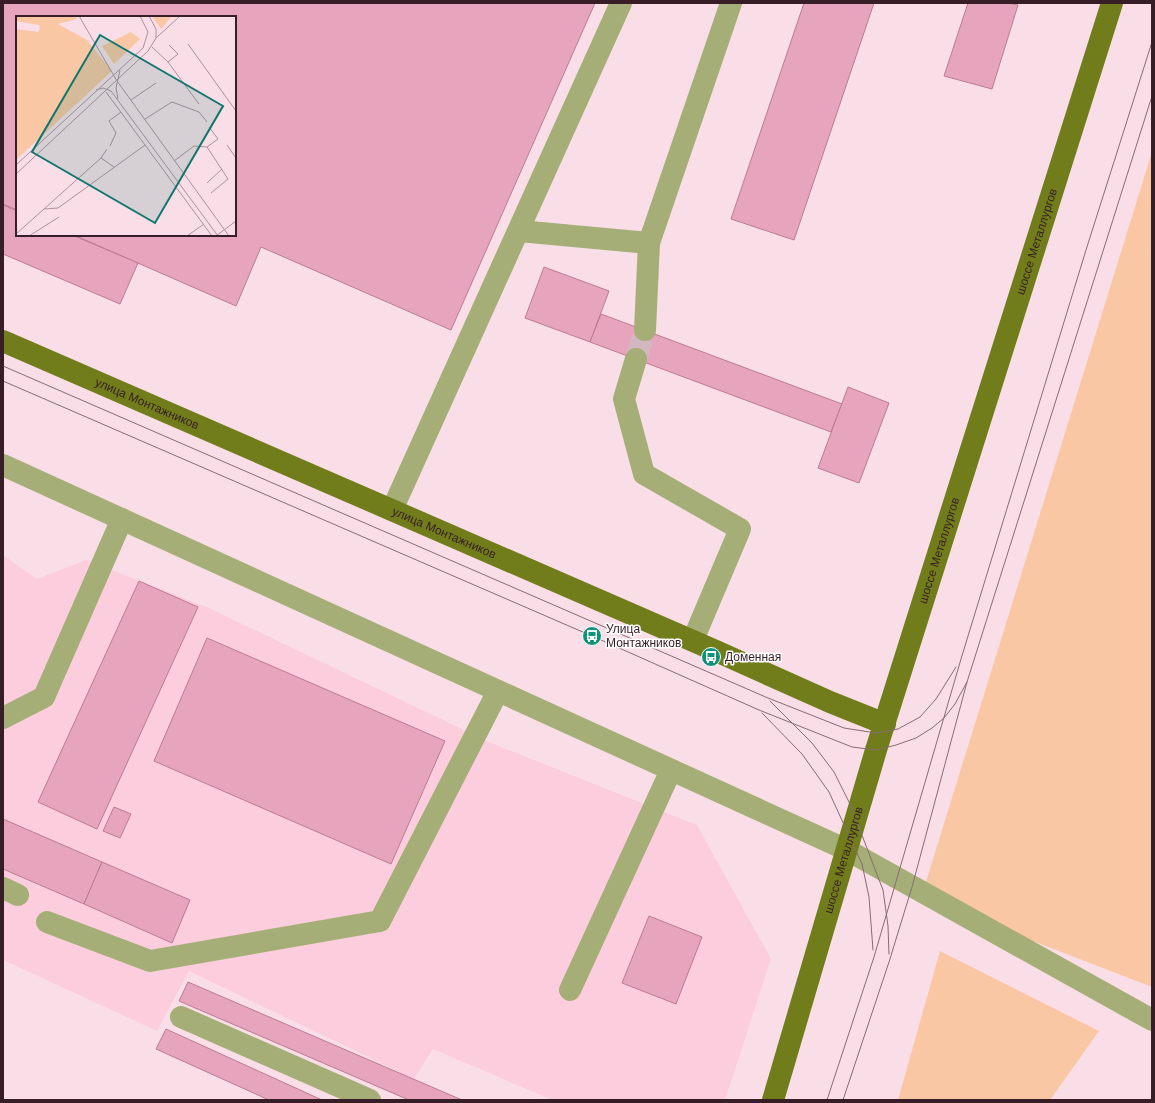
<svg xmlns="http://www.w3.org/2000/svg" width="1155" height="1103" font-family="Helvetica,sans-serif">
<style>
.built{fill:#fccedd}
.green{fill:#f9c7a4}
.building{fill:#e7a5bd;stroke:#ba7b92}
.lines{fill:none;stroke-linecap:round;stroke-linejoin:round}
.minor-tunnel{stroke:#d3b7c0;stroke-width:22;stroke-dasharray:22 11;stroke-linecap:butt}
.minor{stroke:#a5ae76;stroke-width:22}
.major{stroke:#717c1b;stroke-width:22}
.tram{stroke:#866c75;stroke-width:1}
.labels{text-anchor:middle;dominant-baseline:central;stroke-width:3;stroke-linejoin:round;paint-order:stroke}
.street-label{font-size:12px;fill:#361d26;stroke:#fff}
.poi-label{font-size:12px;fill:#361d26;stroke:#fff;text-anchor:start}
.inset-road{fill:none;stroke:#ac919a;stroke-width:1}
.view{fill:#0f766e;fill-opacity:0.15;stroke:#0f766e;stroke-width:2}
.inset-edge{fill:none;stroke:#361d26;stroke-width:2}
</style>
<rect width="100%" height="100%" fill="#fadee7"/>
<polygon class="built" points="3,555 37,579 86,560 209,608 489,742 697,825 771,959 725,1100 552,1100 433,1049 414,1079 189,971 157,1031 3,960"/>
<g class="green">
<polygon points="1152,152 1152,987 921,898"/>
<polygon points="940,951 1099,1031 1050,1100 898,1100"/>
</g>
<g class="building">
<polygon points="3,3 595,3 451,330 261,247 236,306 74,235 235,235 235,17 17,17 17,210 3,204"/>
<polygon points="804,3 874,3 794,240 731,219"/>
<polygon points="968,3 1009,3 1018,5 992,89 944,76"/>
<polygon points="3,205 17,211 17,235 72,235 138,263 120,304 3,254"/>
<polygon points="544,267 609,291 590,342 525,318"/>
<polygon points="601,314 842,404 831,432 590,342"/>
<polygon points="848,387 889,403 859,483 818,468"/>
<polygon points="139,581 198,607 97,829 38,802"/>
<polygon points="207,638 445,741 391,864 154,761"/>
<polygon points="114,807 131,814 120,838 103,831"/>
<polygon points="3,819 102,862 84,904 3,869"/>
<polygon points="102,862 190,900 172,943 84,904"/>
<polygon points="649,916 702,937 676,1004 622,983"/>
<polygon points="188,982 462,1100 409,1100 179,1001"/>
<polygon points="166,1029 322,1100 269,1100 156,1049"/>
</g>
<g class="lines">
<polyline class="minor-tunnel" points="636,359 645,330"/>
<g class="minor">
<polyline points="519,231 649,243"/>
<polyline points="645,330 649,243 731,3"/>
<polyline points="636,359 624,399 644,474 740,529 693,640"/>
<polyline points="3,465 847,850 1152,1020"/>
<polyline points="392,510 621,3"/>
<polyline points="3,718 44,697 122,519"/>
<polyline points="3,888 18,895"/>
<polyline points="47,922 150,961 380,921 498,691"/>
<polyline points="570,990 671,770"/>
<polyline points="181,1017 370,1100"/>
</g>
<g class="major">
<path id="s1" d="M3,341L716,651L830,702L885,724"/>
<path id="s2" d="M773,1100L876,750L1112,3"/>
</g>
<g class="tram">
<polyline points="3,366 768,698 844,728 876,733 898,729 920,717 936,699 956,667"/>
<polyline points="3,381 592,636 759,710 852,747 876,750 896,745 916,738 932,728 944,718 955,704 967,682"/>
<polyline points="770,701 812,743 834,772 850,804 883,890 888,926 889,954"/>
<polyline points="762,713 802,754 829,792 862,864 869,897 873,950"/>
<polyline points="827,1100 874,957 961,659 1086,250 1152,42"/>
<polyline points="843,1100 889,962 912,887 967,682 1152,96"/>
</g>
</g>
<defs>
<g id="bus-disc" transform="scale(1)"><circle r="9.5" fill="#0f937b" stroke="#fff"/><path d="M-5-6H5V4H4V6H2V4H-2V6H-4V4H-5ZM-3.5-4V0h7V-4ZM-3.5 1.2v1.5H-2V1.2ZM2 1.2v1.5H3.5V1.2Z" fill="#fff"/></g>
</defs>
<g fill-rule="evenodd">
<use href="#bus-disc" x="592" y="636"/>
<use href="#bus-disc" x="711" y="657"/>
</g>
<g class="labels">
<g class="street-label">
<text stroke="none"><textPath href="#s2" startOffset="898">шоссе Металлургов</textPath></text>
<text stroke="none"><textPath href="#s1" startOffset="157">улица Монтажников</textPath></text>
<text stroke="none"><textPath href="#s1" startOffset="481">улица Монтажников</textPath></text>
<text stroke="none"><textPath href="#s2" startOffset="574">шоссе Металлургов</textPath></text>
<text stroke="none"><textPath href="#s2" startOffset="250">шоссе Металлургов</textPath></text>
</g>
<g class="poi-label">
<text x="606" y="629">Улица<tspan x="606" dy="14">Монтажников</tspan></text>
<text x="725" y="657">Доменная</text>
</g>
</g>
<g transform="translate(16 16)">
<rect width="220" height="220" fill="#fadee7"/>
<path d="M0,0H59L61,3L42,8L71,24L96,55L0,144V13L22,16L24,12L23,9L0,5ZM136,0H156L145,13ZM115,16L124,23L98,48L86,30Z" fill="#f9c7a4"/>
<path class="inset-road" d="M63,0L101,65L213,220M140,22L164,0M172,28L220,95M136,31L152,46L162,38L153,29M152,46L183,88M80,74L87,72L95,75L202,220M90,76L196,220M102,83L100,72L104,54M115,84L140,67M129,103L156,86L183,96L191,106M211,129L220,142M94,130L100,117L93,105L105,96M191,131L212,163L195,177M85,142L98,151M158,145L178,130L191,131L202,123L193,111M0,149L127,32L132,16L124,0M0,158L132,35L140,22V13L133,0M191,167L206,153M28,193L42,192L129,129M0,218L85,142L91,133M13,220L43,201M171,220L188,208M200,220L220,205"/>
<path class="view" d="M84,19L207,90L139,207L16,136Z"/>
<rect width="220" height="220" class="inset-edge"/>
</g>
<rect width="1155" height="1103" fill="none" stroke="#361d26" stroke-width="8"/>
</svg>
